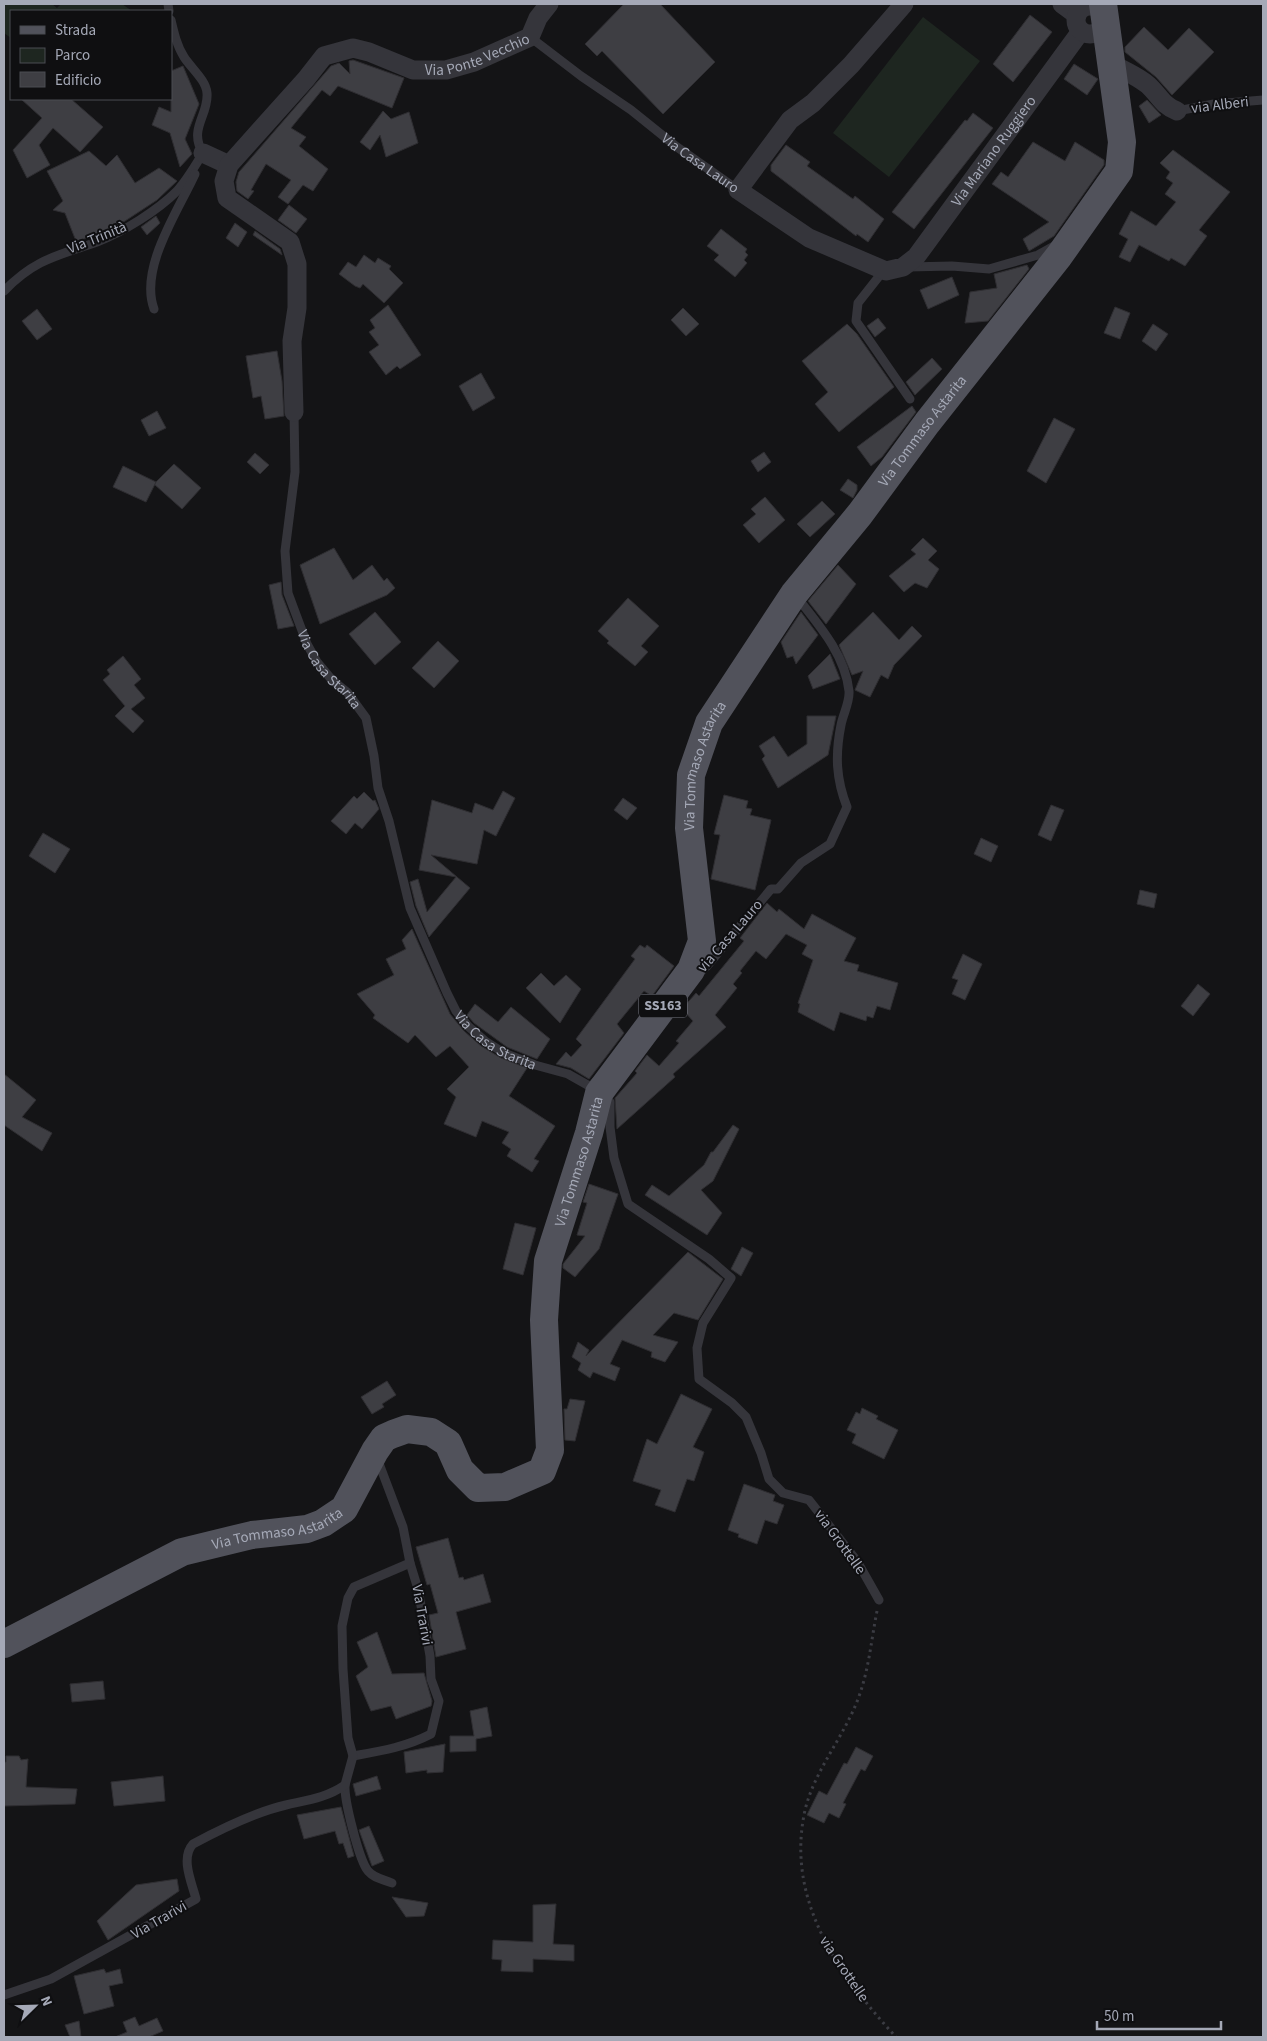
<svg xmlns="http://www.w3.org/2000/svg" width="1267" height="2041" font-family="'Source Sans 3',sans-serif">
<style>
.green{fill:#1e2620}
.building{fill:#3e3e43;stroke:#2f2e32}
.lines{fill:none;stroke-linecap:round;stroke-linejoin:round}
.path{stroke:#3b3c43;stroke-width:3;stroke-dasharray:2.5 4;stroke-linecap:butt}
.service{stroke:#35353b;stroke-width:9}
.minor{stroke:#35353b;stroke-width:19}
.primary{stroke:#51525b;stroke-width:28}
.labels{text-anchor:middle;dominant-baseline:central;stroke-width:4;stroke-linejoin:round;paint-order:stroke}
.shield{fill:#0f0f11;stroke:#787b85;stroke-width:1}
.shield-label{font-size:14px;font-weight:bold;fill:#a5a9b7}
.street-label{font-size:15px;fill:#a5a9b7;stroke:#0f0f11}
</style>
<rect width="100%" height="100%" fill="#141416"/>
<g class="green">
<polygon points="4,4 52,4 57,8 61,4 122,4 132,11 11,11 11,38 4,33"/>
<polygon points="923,17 980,61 889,177 833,133"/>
</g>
<g class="building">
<polygon points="624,4 660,4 715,62 663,114 602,51 597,56 585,44"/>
<polygon points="1030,15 1052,32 1013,82 993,64"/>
<polygon points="1144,27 1168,50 1189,28 1214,52 1172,95 1156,77 1125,52 1125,47"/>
<polygon points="353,60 404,78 392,108 338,86 330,96 322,90 291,128 306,137 299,146 328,169 313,191 303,185 288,204 278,197 291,180 266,164 251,190 254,191 248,199 237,191 236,182 239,172 331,66 339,63 350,74 349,61"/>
<polygon points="1074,64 1098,79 1087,95 1064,79"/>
<polygon points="183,66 199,104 185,139 192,154 180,167 170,133 152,125 159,107 171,112 171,71"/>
<polygon points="21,99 71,99 103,127 80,152 53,128 39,145 50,165 27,178 13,150 42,118"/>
<polygon points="1147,100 1161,115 1149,123 1139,106"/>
<polygon points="383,111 391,119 409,112 418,143 386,157 380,135 370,150 360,142"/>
<polygon points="973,113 993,128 914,229 892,212 965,120 967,121"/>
<polygon points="1033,142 1065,161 1075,142 1104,160 1104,165 1054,236 1029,251 1023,239 1049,222 992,184 1001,172 1008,177"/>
<polygon points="786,145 810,162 807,166 853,199 855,196 884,219 868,242 857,234 856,236 771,171 771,165"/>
<polygon points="1173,150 1230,192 1199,230 1207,236 1185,266 1171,258 1169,261 1139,245 1130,262 1119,257 1128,239 1119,234 1131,211 1156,226 1176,202 1165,194 1173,183 1166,178 1170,172 1160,163"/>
<polygon points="89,151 106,166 117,155 135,183 159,168 177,181 157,200 125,221 95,236 76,241 65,213 53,210 63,201 47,171"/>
<polygon points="289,205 307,219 296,233 278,220"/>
<polygon points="156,216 160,223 147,235 141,227"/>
<polygon points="235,223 247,232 238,247 226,238"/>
<polygon points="721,229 747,249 745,252 748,255 744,260 747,263 735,277 714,260 719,255 707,246"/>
<polygon points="255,231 280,249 282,255 253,235"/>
<polygon points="364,255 375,263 378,258 391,266 389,269 403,283 384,303 363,284 360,288 355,286 339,274 348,262 356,267"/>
<polygon points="1027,265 1029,269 988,321 965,323 970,292 997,288 994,274"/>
<polygon points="952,277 959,295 928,309 920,290"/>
<polygon points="388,305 421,355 400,369 397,366 386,375 369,352 379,345 369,332 375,328 370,320"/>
<polygon points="1115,307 1130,313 1120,339 1104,333"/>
<polygon points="683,308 699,324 686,336 671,320"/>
<polygon points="37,309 52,329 37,340 22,321"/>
<polygon points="878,318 886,328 875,337 867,326"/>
<polygon points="847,324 857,334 894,387 839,432 815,404 828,392 802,361"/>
<polygon points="1153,324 1168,334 1156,351 1142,341"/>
<polygon points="277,351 282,381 284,416 265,419 261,396 253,398 246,356"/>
<polygon points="932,358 942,369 915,395 906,382"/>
<polygon points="481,373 495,398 473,411 459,386"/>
<polygon points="912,406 916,412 882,457 871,466 857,447"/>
<polygon points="157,411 166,428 149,436 141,420"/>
<polygon points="1054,418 1075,429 1046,483 1027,471"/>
<polygon points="764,452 771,462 758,472 751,461"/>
<polygon points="255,453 269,465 260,474 247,462"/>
<polygon points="174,464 201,488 182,509 154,484"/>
<polygon points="123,466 156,482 146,502 113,487"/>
<polygon points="848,479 857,485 857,490 853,498 840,490"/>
<polygon points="765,497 785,520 759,543 743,525 756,514 751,509"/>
<polygon points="822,501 835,514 810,537 797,524"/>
<polygon points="923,538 937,551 928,560 939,569 927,588 915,583 904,592 889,576 916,554 911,550"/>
<polygon points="334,548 353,580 372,565 384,581 387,578 395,588 387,595 320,624 300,565"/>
<polygon points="838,565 856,584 826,624 808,601"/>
<polygon points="281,582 282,595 294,626 278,629 269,585"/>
<polygon points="628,598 659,626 641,646 648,652 635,666 607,643 609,641 598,631"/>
<polygon points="375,612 401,642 375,665 349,634"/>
<polygon points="801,612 818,635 796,664 793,656 787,658 781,642"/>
<polygon points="873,612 899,640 912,626 922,636 894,665 888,679 881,675 870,697 855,690 863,671 852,675 839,645"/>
<polygon points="438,641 459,661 434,688 412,668"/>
<polygon points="830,654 840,679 813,689 808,676"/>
<polygon points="123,656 141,679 134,685 145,698 131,709 144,721 133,733 115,716 125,706 103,680 110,674 107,670"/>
<polygon points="807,716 836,716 828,755 778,788 762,759 765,756 759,746 774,736 788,757 807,744"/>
<polygon points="503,791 515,798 496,836 484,830 477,864 431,855 470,888 429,937 416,906 410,882 418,879 427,912 456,877 419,870 432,800 472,813 475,803 493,810"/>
<polygon points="364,792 373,801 375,800 379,809 362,829 355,823 346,834 331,821 354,796 357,799"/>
<polygon points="724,795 748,801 746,808 752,809 750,815 771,820 755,890 711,879 720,835 714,834"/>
<polygon points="623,798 637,808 627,820 614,810"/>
<polygon points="1051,805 1064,810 1051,841 1038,835"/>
<polygon points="43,833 70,849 55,873 29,856"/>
<polygon points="981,838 998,846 991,862 974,854"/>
<polygon points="1140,890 1157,894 1154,908 1137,904"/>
<polygon points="767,903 777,912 779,909 804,929 812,914 856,938 844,961 859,965 857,971 898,983 890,1010 877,1006 873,1018 867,1016 866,1021 840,1012 834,1031 798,1012 800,1004 798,1003 813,960 802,954 807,945 786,934 766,959 756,951 740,971 742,973 733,984 737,988 715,1015 726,1027 673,1074 675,1077 617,1129 615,1098 637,1073 635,1071 647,1055 659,1066 679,1043 676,1041 693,1021 682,1009 696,993 699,996 744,941 740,938"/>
<polygon points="412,929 450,1014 464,1031 481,1046 501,1058 527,1068 509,1096 555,1126 534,1159 539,1161 532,1172 507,1156 511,1149 502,1143 509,1132 482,1121 476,1137 444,1124 456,1097 447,1089 469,1067 450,1046 436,1057 415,1035 408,1043 373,1018 375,1015 357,994 394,975 386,959 406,949 402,940"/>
<polygon points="640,945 645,948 647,945 674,966 652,996 644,991 617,1024 624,1033 589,1079 571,1068 556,1064 566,1052 571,1057 582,1045 576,1039 635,959 631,956"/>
<polygon points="963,954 982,964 965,1000 952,994 958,980 952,978"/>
<polygon points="541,973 554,986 566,975 581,989 560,1023 526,988"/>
<polygon points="1198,984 1210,994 1193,1016 1181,1006"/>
<polygon points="475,1004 498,1022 511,1007 550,1039 537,1059 507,1047 474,1023 467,1015"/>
<polygon points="4,1074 36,1100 22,1117 52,1133 42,1151 4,1125"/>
<polygon points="733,1125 739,1129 713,1181 701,1190 722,1213 707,1235 645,1195 652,1185 669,1196 704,1165 711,1152 713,1152"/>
<polygon points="589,1184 618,1194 599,1249 575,1277 563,1268 563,1264 585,1236 577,1235 587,1203 583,1202"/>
<polygon points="515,1223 536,1228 523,1275 503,1269"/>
<polygon points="742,1247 753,1253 741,1276 731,1269"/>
<polygon points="688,1252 723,1279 698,1320 674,1313 653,1335 678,1342 665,1362 651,1357 652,1352 622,1340 610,1364 620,1368 615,1381 593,1372 590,1378 578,1370 581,1363 572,1357 578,1342 589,1350 586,1356"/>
<polygon points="387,1381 396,1395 382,1404 384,1407 372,1414 361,1397"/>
<polygon points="681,1394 712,1409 693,1447 704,1452 694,1481 687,1479 675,1512 655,1505 661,1490 633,1481 647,1439 657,1444"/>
<polygon points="570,1399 585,1401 575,1441 565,1440 564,1409 567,1409"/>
<polygon points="862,1408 878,1416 876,1419 898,1430 884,1459 852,1443 856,1434 847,1430 856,1412 860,1414"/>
<polygon points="744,1484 775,1495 773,1501 784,1505 777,1524 765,1520 757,1544 738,1537 739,1534 728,1530"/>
<polygon points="448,1538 459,1578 463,1577 464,1580 483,1574 491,1602 456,1612 466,1649 436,1657 429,1615 438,1613 430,1584 427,1585 416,1547"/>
<polygon points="377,1632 392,1674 424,1673 432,1701 431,1706 396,1719 391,1706 371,1711 356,1676 368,1667 357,1642"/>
<polygon points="103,1681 105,1699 72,1702 70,1684"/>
<polygon points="487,1707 492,1736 476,1739 476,1751 450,1752 450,1736 474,1736 470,1711"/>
<polygon points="445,1744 443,1772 427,1773 427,1770 406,1773 404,1752"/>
<polygon points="856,1747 873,1756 865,1771 861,1769 843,1803 846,1804 839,1818 829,1813 824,1823 807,1815 819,1791 827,1795 844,1763 847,1764"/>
<polygon points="6,1756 19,1756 21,1760 28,1759 26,1787 77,1789 75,1804 4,1806 4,1762 6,1762"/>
<polygon points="163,1776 165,1801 114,1806 111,1782"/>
<polygon points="377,1776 381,1789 356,1796 353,1784"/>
<polygon points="341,1807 354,1856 348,1858 343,1843 339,1844 335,1831 304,1839 297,1815"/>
<polygon points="369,1826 384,1861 372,1866 359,1830"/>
<polygon points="177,1879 179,1891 108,1940 97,1921 136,1885"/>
<polygon points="392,1897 428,1903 424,1916 406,1917"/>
<polygon points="556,1904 553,1944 574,1945 574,1961 533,1959 533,1972 501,1971 502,1960 492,1959 493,1940 533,1942 533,1905"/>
<polygon points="104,1969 106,1973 120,1969 123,1983 109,1986 114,2006 84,2014 74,1976"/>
<polygon points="135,2017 139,2026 157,2018 163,2031 149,2037 115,2037 127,2032 123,2022"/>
<polygon points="79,2021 81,2037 70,2037 65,2025"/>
</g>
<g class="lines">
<path class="path" d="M877,1611C871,1641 869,1670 858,1699C843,1739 812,1773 804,1815C787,1903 840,1976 896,2037"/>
<g class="service">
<polyline points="168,4 169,11"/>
<path id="s1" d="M530,37L581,76L631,110L677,147L738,190"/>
<polyline points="1177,111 1214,104 1263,100"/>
<polyline points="908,267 952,266 989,269 1038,255 1056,245"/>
<polyline points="884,270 858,303 856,321 910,399"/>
<path d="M4,291C35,259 57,256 97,242C123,232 157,211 177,191C187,180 195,166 203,153C188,129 209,115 207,93C206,80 191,68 184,57C177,46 174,33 171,20"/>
<path d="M154,309C139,268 178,211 195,174"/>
<path id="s2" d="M294,412L295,472L285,551L288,593L307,644L317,662L332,680L347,692L366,718L374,756L378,788L389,821L410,908L447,993L456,1011L469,1027L485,1041L504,1053L535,1065L568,1074L591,1087L595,1082"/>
<path d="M699,973L707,966L771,889H778L801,863L830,844L847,807C836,779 835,755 841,725C843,714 850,702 849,691C845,654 818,624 796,596"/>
<polyline points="605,1098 610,1102 610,1127 614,1158 628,1204 709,1259 731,1278 703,1323 697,1348 699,1379 732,1403 746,1417 761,1453 769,1479 783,1493 809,1500 857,1561 879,1600"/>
<path d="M353,1756C381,1751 406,1747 431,1734L439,1701L431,1679L430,1656L418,1589L410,1563"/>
<path d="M345,1785C344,1800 359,1860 368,1871C375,1879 383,1879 392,1883"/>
<path d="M4,1995L51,1979L196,1899C192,1883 180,1858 193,1844C221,1829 255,1812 286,1805C308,1800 326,1798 345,1785L353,1756L348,1738L343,1669L342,1626L348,1598L354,1587L410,1563L403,1527L377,1458"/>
</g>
<g class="minor">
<path id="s3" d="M904,4L851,65L813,103L790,120L738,190L809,238L886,271L903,267L916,257L1081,31"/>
<polyline points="1062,4 1077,15"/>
<circle cx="1090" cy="20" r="14"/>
<path d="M1111,64C1124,70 1137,76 1148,85C1159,95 1163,106 1177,111"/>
<polyline points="203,153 229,165"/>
<path id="s4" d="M294,412L292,341L297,308V264L290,242L227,198L224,181L229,165L306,79L324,56L353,48L369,52L413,70H446L474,62L530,37L538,18L549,4"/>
</g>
<path class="primary" id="s5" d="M4,1644L182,1552L252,1535L307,1529L323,1523L344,1509L375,1451L384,1438L393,1434L407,1429L431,1432L448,1443L460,1470L478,1488L505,1487L542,1471L550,1450L544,1320L548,1261L589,1133L599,1093L691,970L702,941L689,828L691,775L709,723L794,594L860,514L927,423L1059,256L1119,171L1122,142L1103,4"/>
</g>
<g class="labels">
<rect class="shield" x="639" y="994.5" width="48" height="23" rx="4"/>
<g class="shield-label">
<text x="663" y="1006">SS163</text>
</g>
<g class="street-label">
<text stroke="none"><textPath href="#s4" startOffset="588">Via Ponte Vecchio</textPath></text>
<text transform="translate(1220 105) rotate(-7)">via Alberi</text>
<text stroke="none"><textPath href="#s3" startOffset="585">Via Mariano Ruggiero</textPath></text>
<text stroke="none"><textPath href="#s1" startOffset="212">Via Casa Lauro</textPath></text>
<text transform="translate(97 238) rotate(-22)">Via Trinità</text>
<text stroke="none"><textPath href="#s5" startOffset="1799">Via Tommaso Astarita</textPath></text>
<text stroke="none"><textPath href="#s2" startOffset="270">Via Casa Starita</textPath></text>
<text stroke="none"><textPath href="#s5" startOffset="1394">Via Tommaso Astarita</textPath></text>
<text transform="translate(730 936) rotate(-49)">via Casa Lauro</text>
<text stroke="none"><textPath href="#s2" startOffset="690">Via Casa Starita</textPath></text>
<text stroke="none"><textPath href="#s5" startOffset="959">Via Tommaso Astarita</textPath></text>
<text stroke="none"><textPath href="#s5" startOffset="299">Via Tommaso Astarita</textPath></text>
<text transform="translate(840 1542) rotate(54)">via Grottelle</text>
<text transform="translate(422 1615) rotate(80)">Via Trarivi</text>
<text transform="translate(159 1920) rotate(-30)">Via Trarivi</text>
<text transform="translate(844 1969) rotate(56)">via Grottelle</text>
</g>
</g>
<rect width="1267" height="2041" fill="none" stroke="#a5a9b7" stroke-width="10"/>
<rect x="10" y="10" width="162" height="90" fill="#0f0f11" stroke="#4b4d53"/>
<rect x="20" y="26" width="25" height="8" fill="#51525b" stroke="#4b4d53"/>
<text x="55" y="35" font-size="15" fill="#a5a9b7">Strada</text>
<rect x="20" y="48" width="25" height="15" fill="#1e2620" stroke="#4b4d53"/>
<text x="55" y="60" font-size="15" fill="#a5a9b7">Parco</text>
<rect x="20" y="72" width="25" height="15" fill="#3e3e43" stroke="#4b4d53"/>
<text x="55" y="85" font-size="15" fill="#a5a9b7">Edificio</text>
<g transform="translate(35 2006) rotate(67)" stroke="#0f0f11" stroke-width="4" paint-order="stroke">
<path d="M0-4L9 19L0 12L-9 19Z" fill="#a5a9b7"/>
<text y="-8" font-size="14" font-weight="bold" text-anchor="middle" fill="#a5a9b7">N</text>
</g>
<path d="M1097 2021v8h124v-8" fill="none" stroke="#a5a9b7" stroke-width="2.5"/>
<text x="1104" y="2021" font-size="15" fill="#a5a9b7" stroke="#0f0f11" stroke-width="4" paint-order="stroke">50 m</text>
</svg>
